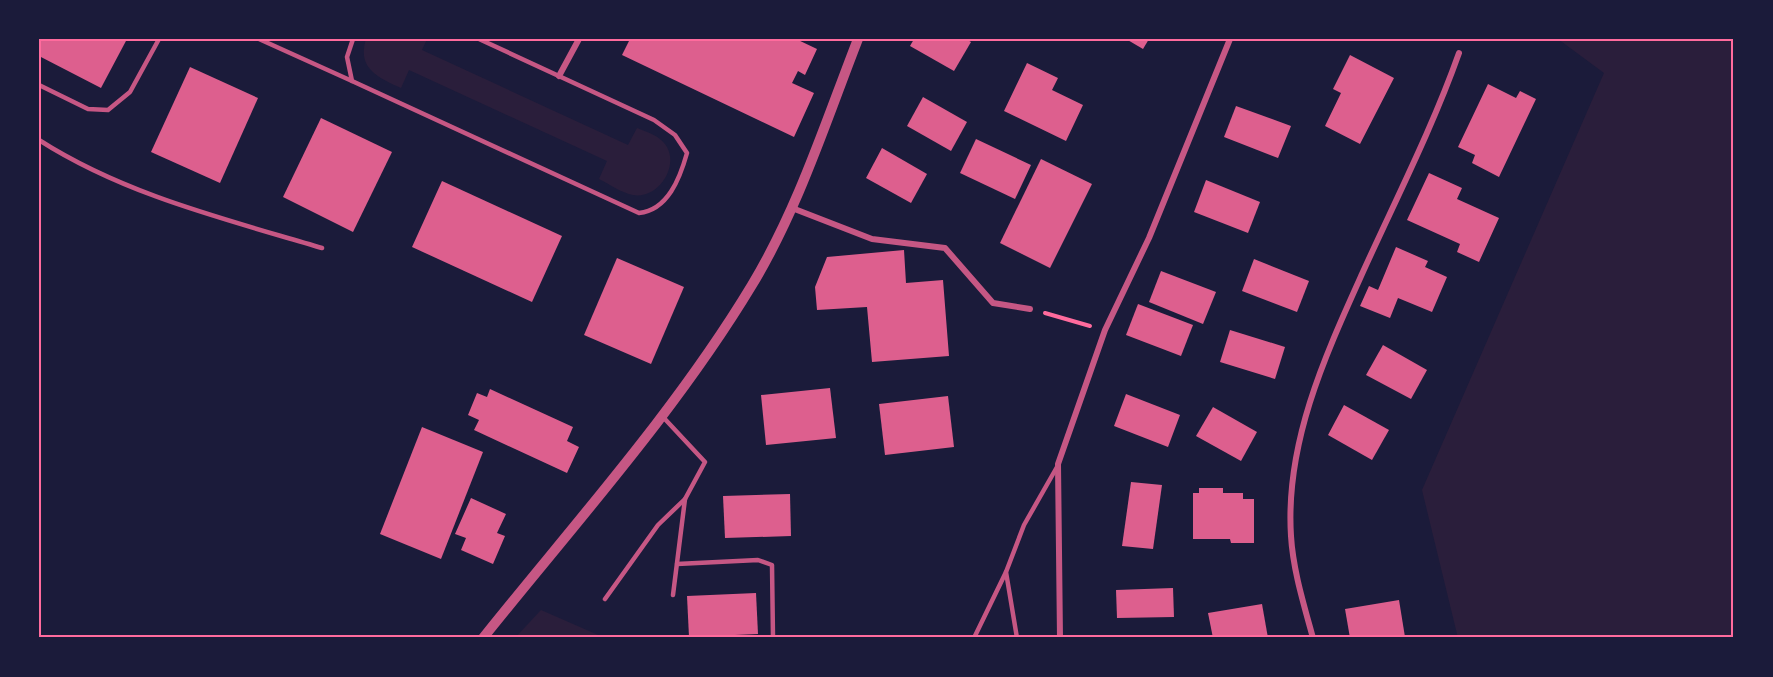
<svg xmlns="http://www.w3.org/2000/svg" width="1773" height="677" font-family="'Sofia Sans Condensed',sans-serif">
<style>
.green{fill:#2a1e3b}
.building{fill:#dd5f8e}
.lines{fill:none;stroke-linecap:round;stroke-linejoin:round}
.path{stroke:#ff6b9d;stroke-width:4}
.service{stroke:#c65784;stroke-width:4.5}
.minor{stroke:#c65784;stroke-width:6}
.tertiary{stroke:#c65784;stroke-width:10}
.neatline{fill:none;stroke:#ff6b9d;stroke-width:2}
</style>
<rect width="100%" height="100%" fill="#1b1b3a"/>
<g class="green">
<path d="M366,39H427L422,50L628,145L637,128C647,132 658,135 665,144C681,165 658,200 633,195C622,193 609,184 599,179L607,161L409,70L401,88C377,77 357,68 366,39Z"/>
<polygon points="1558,39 1734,39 1734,638 1458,638 1422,490 1604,73"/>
<polygon points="541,610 605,638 515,638"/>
</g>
<g class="building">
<polygon points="39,39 127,39 101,88 39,56"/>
<polygon points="630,39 796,39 817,49 805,75 798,71 792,83 814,93 794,137 622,55"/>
<polygon points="914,39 966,39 971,42 954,71 910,46"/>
<polygon points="1126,39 1149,39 1143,49"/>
<polygon points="1350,55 1394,78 1360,144 1325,126 1341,93 1333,89"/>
<polygon points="1027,63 1058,78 1052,90 1083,105 1066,141 1004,111"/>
<polygon points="190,67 258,98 220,183 151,152"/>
<polygon points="1488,84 1516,98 1520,91 1536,99 1499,177 1472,163 1475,155 1458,147"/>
<polygon points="923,97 967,122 951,151 907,126"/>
<polygon points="1236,106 1291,126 1278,158 1224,137"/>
<polygon points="321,118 392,152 353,232 283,197"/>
<polygon points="976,139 1031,165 1015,199 960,173"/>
<polygon points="882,148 927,174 911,203 866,178"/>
<polygon points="1041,159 1092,184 1050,268 1000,243"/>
<polygon points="1429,173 1462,188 1457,199 1499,218 1479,262 1457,252 1460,244 1407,220"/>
<polygon points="1206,180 1260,202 1248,233 1194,212"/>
<polygon points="442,181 562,236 532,302 412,247"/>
<polygon points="1396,247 1428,261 1425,267 1447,277 1432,312 1398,298 1390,318 1360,306 1369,286 1378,290"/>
<polygon points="904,250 906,283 943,280 949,356 872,362 867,307 817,310 815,287 827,257"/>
<polygon points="617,258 684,287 651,364 584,335"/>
<polygon points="1254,259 1309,281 1297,312 1242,291"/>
<polygon points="1161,271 1216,292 1203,324 1149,302"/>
<polygon points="1138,304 1193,325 1181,356 1126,335"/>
<polygon points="1230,330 1285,347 1275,379 1220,362"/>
<polygon points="1383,345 1427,370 1411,399 1366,375"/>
<polygon points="830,388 836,438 766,445 761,395"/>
<polygon points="490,389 573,427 567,441 579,447 567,473 474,430 479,420 468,415 477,393 487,397"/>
<polygon points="1126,394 1180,415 1168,447 1114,426"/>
<polygon points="948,396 954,447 885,455 879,404"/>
<polygon points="1344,405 1389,430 1372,460 1328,435"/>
<polygon points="1213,407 1257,432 1241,461 1196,436"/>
<polygon points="422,427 483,452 441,559 380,534"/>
<polygon points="1131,482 1162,485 1153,549 1122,546"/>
<polygon points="1199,488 1223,488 1223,493 1243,493 1243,499 1254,499 1254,543 1231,543 1230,539 1193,539 1193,493 1199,493"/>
<polygon points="790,494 791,536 725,538 723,496"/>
<polygon points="471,498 506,514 497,533 505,536 493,564 461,550 466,538 455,534"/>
<polygon points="1173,588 1174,617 1117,618 1116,590"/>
<polygon points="756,593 758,634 689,637 687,596"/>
<polygon points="1399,600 1405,637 1350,638 1345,609"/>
<polygon points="1262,604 1268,638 1213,638 1208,613"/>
</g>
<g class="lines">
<polyline class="path" points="1045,313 1090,326"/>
<g class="service">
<polyline points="259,39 352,81"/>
<path d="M353,39L347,57L352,81L639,213C668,210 680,178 687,153L675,135L654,120L479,39"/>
<polyline points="39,85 88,109 108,110 130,92 159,39"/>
<path d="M39,140C125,195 225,219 322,248"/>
<polyline points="663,417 705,462 685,499 673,595"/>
<polyline points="677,564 758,560 772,565 773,638"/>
<polyline points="605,599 658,525 685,499"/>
<polyline points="974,638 1006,572"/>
<polyline points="1017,638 1006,572 1024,525 1057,467"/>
</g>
<g class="minor">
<polyline points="559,76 579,39"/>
<polyline points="792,208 872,239 945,248 993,303 1030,309"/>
<polyline points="1060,638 1058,464 1105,330 1149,238 1230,39"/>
<path d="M1313,638C1304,605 1293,570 1291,536C1285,443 1325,356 1362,274C1395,201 1432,129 1459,53"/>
</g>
<path class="tertiary" d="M483,638C575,523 676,411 752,285C798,209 826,121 858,39"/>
</g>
<rect width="1773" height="677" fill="none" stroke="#1b1b3a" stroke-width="81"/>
<rect x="40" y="40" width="1692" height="596" class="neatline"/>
</svg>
